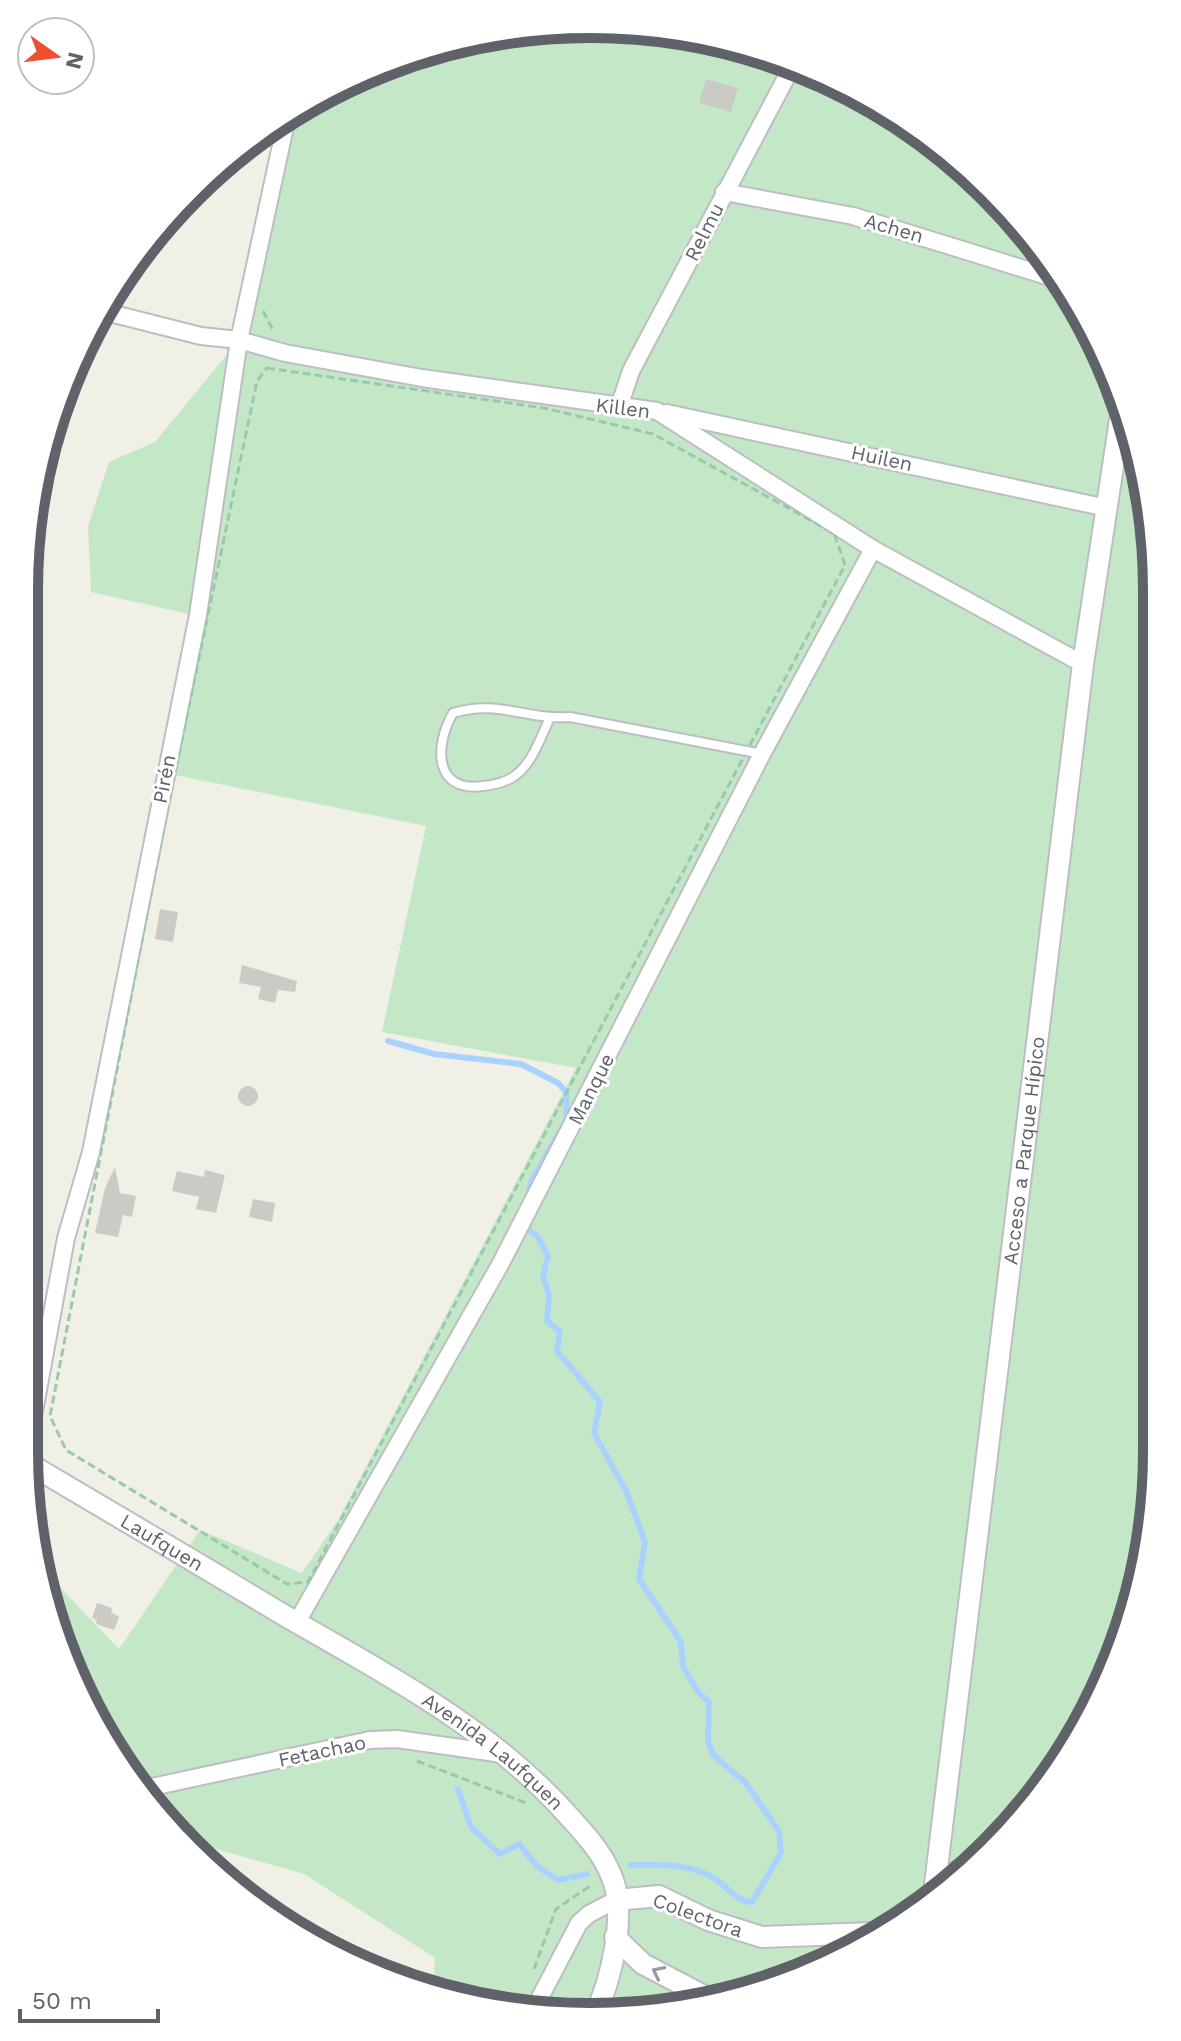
<svg xmlns="http://www.w3.org/2000/svg" width="1181" height="2041" font-family="'Work Sans',sans-serif">
<style>
.green{fill:#c4e8c7}
.lines{fill:none;stroke-linecap:round;stroke-linejoin:round}
.stream{stroke:#a9d2ff;stroke-width:6}
.building{fill:#cccac4}
.service-casing{stroke:#bcbec3;stroke-width:12}
.minor-casing{stroke:#bcbec3;stroke-width:20}
.tertiary-casing{stroke:#bcbec3;stroke-width:24}
.path{stroke:#9bc8ac;stroke-width:3;stroke-dasharray:8 4;stroke-linecap:butt}
.service{stroke:#fff;stroke-width:8}
.minor{stroke:#fff;stroke-width:16}
.tertiary{stroke:#fff;stroke-width:20}
.oneway{stroke:#97999d}
.labels{text-anchor:middle;dominant-baseline:central;stroke-width:6;stroke-linejoin:round;paint-order:stroke}
.street-label{font-size:20px;fill:#5f6268;stroke:#fff}
.rim{fill:none;stroke:#5f6268;stroke-width:10}
</style>
<rect width="100%" height="100%" fill="#f1f0e7"/>
<polygon class="green" points="590,24 701,35 807,67 905,119 991,190 1081,307 1127,409 1156,553 1156,1488 1127,1633 1062,1765 936,1900 773,1987 591,2017 443,1998 433,1993 435,1958 304,1874 212,1848 209,1859 141,1795 54,1632 46,1584 52,1579 119,1649 200,1530 302,1573 338,1520 576,1068 382,1032 426,826 165,773 198,616 91,592 88,526 109,462 155,442 239,340 288,113 373,67 480,35"/>
<g class="lines">
<g class="stream">
<polyline points="388,1041 434,1054 521,1064 558,1083 566,1092 567,1120"/>
<polyline points="527,1202 531,1182 559,1133"/>
<path d="M528,1221L529,1230L538,1237L548,1256L543,1276L549,1296L547,1321L560,1332L557,1351L600,1402L594,1433L627,1493L645,1542L639,1579L681,1642L683,1666L698,1692L709,1702L708,1741L713,1755L745,1782L779,1831L781,1853L752,1902C736,1902 727,1886 714,1878C690,1863 657,1865 631,1865"/>
<polyline points="458,1789 471,1827 500,1854 519,1844 537,1866 558,1880 587,1874"/>
<polyline points="781,1969 788,1979"/>
</g>
</g>
<g class="building">
<polygon points="706,79 738,88 731,112 699,103"/>
<polygon points="160,909 178,912 173,942 155,939"/>
<polygon points="242,965 297,981 295,992 278,990 275,1003 258,999 261,987 239,983"/>
<circle cx="248" cy="1096" r="10"/>
<polygon points="115,1167 120,1193 136,1196 132,1217 123,1215 118,1237 95,1233 105,1188"/>
<polygon points="205,1170 225,1175 216,1213 196,1209 199,1197 172,1191 177,1171 204,1177"/>
<polygon points="253,1199 275,1203 272,1222 249,1217"/>
<polygon points="97,1603 112,1608 111,1612 119,1617 114,1630 96,1624 97,1620 92,1618"/>
</g>
<g class="lines">
<g class="service-casing">
<path id="service" d="M550,718C540,738 532,765 513,777C505,782 492,785 483,786C434,793 434,746 453,713C498,699 525,720 570,717L762,754"/>
</g>
<g class="minor-casing">
<g id="minor">
<polyline points="724,192 853,216 1060,280"/>
<polyline points="102,311 201,336 239,340 285,353 422,378 657,411 873,549 1083,664"/>
<polyline points="620,404 631,371 794,63"/>
<polyline points="667,413 1107,508"/>
<polyline points="24,1441 31,1428 66,1238 91,1152 198,615 239,340 288,113"/>
<polyline points="297,1622 501,1263 762,754 873,549"/>
<polyline points="138,1790 370,1740 397,1739 503,1754"/>
<polyline points="935,1882 974,1859"/>
<polyline points="534,2009 579,1923 589,1914 616,1900"/>
</g>
</g>
<g class="tertiary-casing">
<g id="tertiary">
<path id="s1" d="M26,1462C111,1512 197,1563 282,1614C382,1672 486,1725 565,1812C582,1831 601,1850 611,1875C628,1912 611,1982 594,2016"/>
<polyline points="616,1900 659,1896 708,1920 762,1937 873,1933"/>
<path id="s2" d="M933,1901L1083,664L1123,400"/>
<polyline points="615,1937 643,1964 708,1998"/>
</g>
</g>
<g class="path">
<polyline points="263,311 274,332"/>
<polygon points="267,368 544,408 653,434 834,533 845,565 308,1582 287,1584 66,1450 50,1416 168,806 257,381"/>
<polyline points="417,1761 529,1804"/>
<polyline points="534,1969 556,1909 593,1884"/>
</g>
<use href="#service" class="service"/>
<use href="#minor" class="minor"/>
<use href="#tertiary" class="tertiary"/>
</g>
<defs><path id="oneway-chevron" d="M-2-3.5L2.5 0L-2 3.5" fill="none" stroke-width="1.6" stroke-linecap="round" stroke-linejoin="round" transform="scale(2)"/></defs>
<use class="oneway" href="#oneway-chevron" transform="translate(658 1972) rotate(-153)"/>
<g class="labels">
<g class="street-label">
<text transform="translate(894 228) rotate(16)">Achen</text>
<text transform="translate(704 232) rotate(-63)">Relmu</text>
<text transform="translate(623 408) rotate(7)">Killen</text>
<text transform="translate(882 458) rotate(12)">Huilen</text>
<text transform="translate(164 779) rotate(-79)">Pirén</text>
<text transform="translate(591 1089) rotate(-63)">Manque</text>
<text stroke="none"><textPath href="#s2" startOffset="756">Acceso a Parque Hípico</textPath></text>
<text stroke="none"><textPath href="#s1" startOffset="158">Laufquen</textPath></text>
<text transform="translate(322 1751) rotate(-12)">Fetachao</text>
<text stroke="none"><textPath href="#s1" startOffset="550">Avenida Laufquen</textPath></text>
<text transform="translate(698 1915) rotate(20)">Colectora</text>
</g>
</g>
<path d="M0 0H1181V2041H0ZM590 38H591A552 552 0 0 1 1143 590V1451A552 552 0 0 1 591 2003H590A552 552 0 0 1 38 1451V590A552 552 0 0 1 590 38Z" fill="#fff" fill-rule="evenodd"/>
<path class="rim" d="M590 38H591A552 552 0 0 1 1143 590V1451A552 552 0 0 1 591 2003H590A552 552 0 0 1 38 1451V590A552 552 0 0 1 590 38Z"/>
<g transform="translate(56 56) rotate(104)"><circle r="38" fill="#ffffff" stroke="#bfc0c3" stroke-width="2"/>
<path d="M0-6L14 30L0 20L-14 30Z" fill="#ed5031"/>
<text y="-12" font-size="22" font-weight="bold" text-anchor="middle" fill="#5f6268">N</text>
</g>
<path d="M20 2009v12h138v-12" fill="none" stroke="#5f6268" stroke-width="4"/>
<text x="32" y="2009" font-size="24" fill="#5f6268" stroke="#ffffff" stroke-width="6" paint-order="stroke">50 m</text>
</svg>
